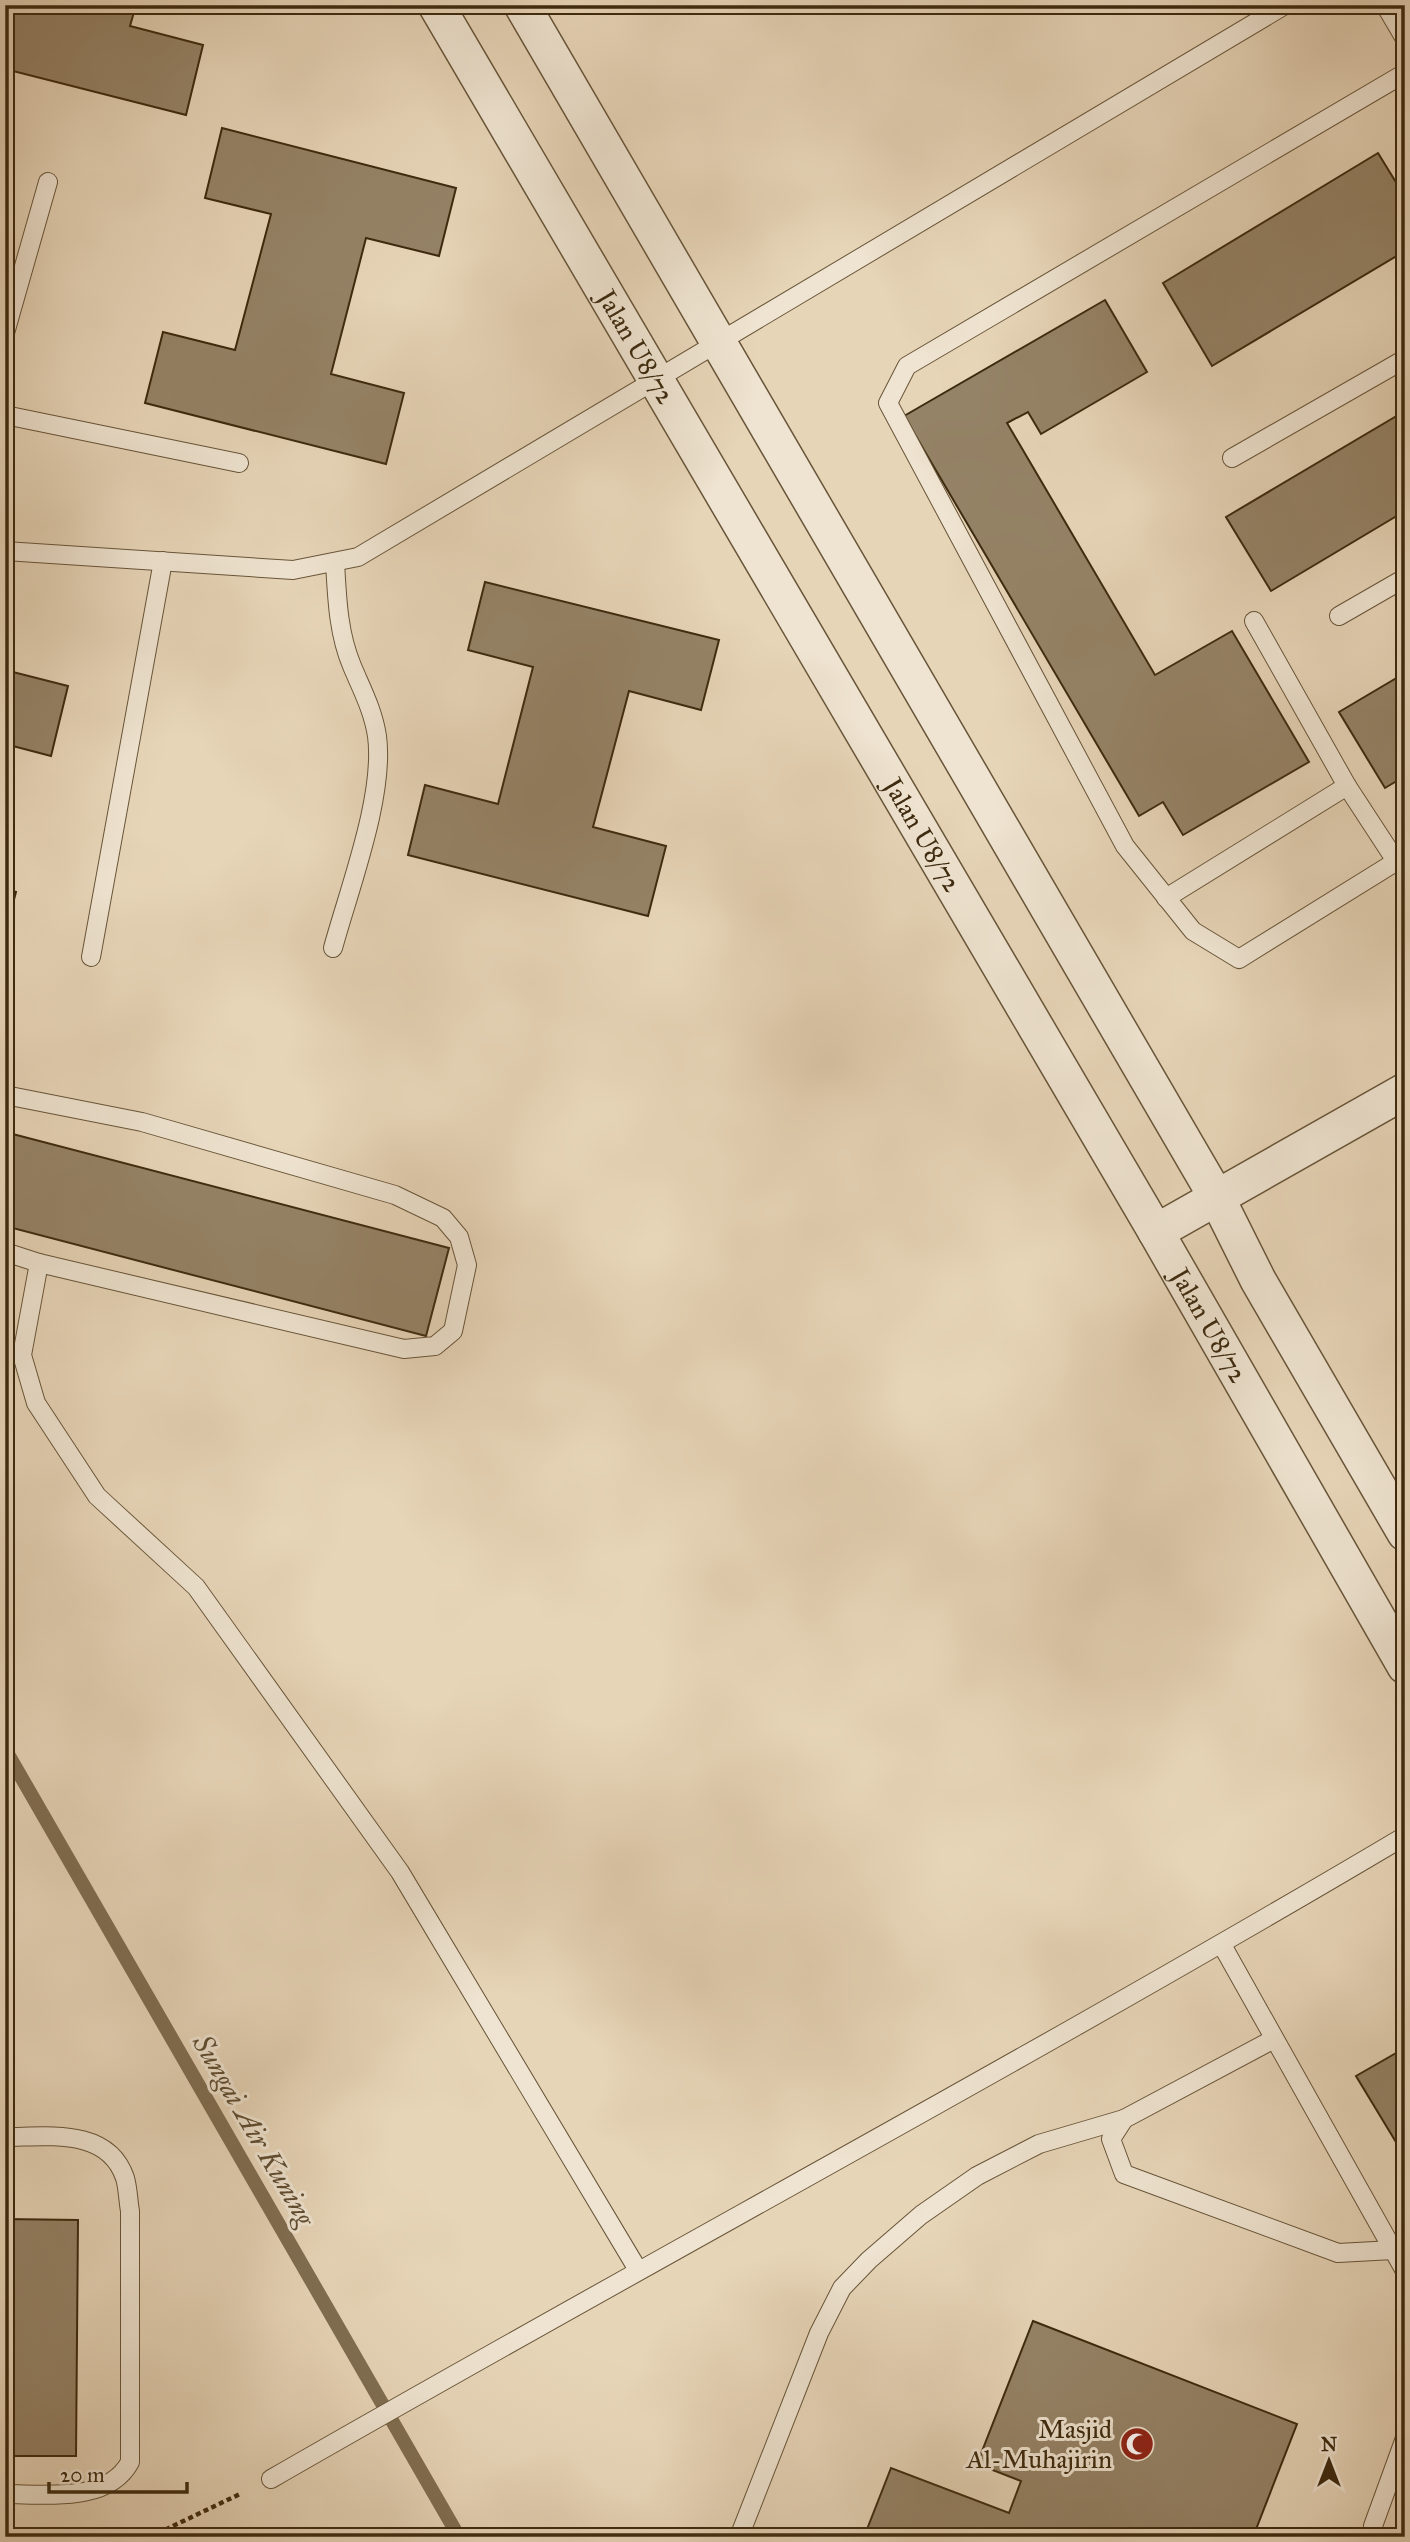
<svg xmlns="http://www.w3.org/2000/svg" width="1410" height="2542" font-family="'IM FELL Great Primer',serif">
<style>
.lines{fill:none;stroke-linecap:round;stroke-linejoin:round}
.stream{stroke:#806e52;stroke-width:14}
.building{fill:#958367;stroke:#3d2a0f;stroke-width:2}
.service-casing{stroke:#685539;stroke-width:20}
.minor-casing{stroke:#685539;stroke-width:38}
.path{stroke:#3d2a0f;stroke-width:4.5;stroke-dasharray:5 3.5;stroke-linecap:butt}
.service{stroke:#efe4d1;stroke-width:18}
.minor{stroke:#efe4d1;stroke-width:35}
.labels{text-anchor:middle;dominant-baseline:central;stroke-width:6;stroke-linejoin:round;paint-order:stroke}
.street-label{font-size:26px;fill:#3d2a0f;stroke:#efe4d1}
.poi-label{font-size:26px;fill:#3d2a0f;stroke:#efe4d1;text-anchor:end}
.water-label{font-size:28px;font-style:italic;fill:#5f4c31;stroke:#efe4d1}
</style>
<rect width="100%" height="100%" fill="#e7d5b8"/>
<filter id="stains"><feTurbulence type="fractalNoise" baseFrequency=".00286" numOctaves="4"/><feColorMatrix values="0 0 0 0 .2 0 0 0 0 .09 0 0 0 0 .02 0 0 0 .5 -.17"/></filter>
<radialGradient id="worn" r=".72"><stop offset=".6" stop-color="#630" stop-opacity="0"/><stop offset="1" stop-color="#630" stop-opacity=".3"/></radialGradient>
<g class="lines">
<polyline class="stream" points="5,1749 459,2537"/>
</g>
<g class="building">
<polygon points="5,5 136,5 130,26 203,45 186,115 5,69"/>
<polygon points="222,128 456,188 439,256 366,238 331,374 404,393 386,464 145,403 163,332 235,350 271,214 205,198"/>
<polygon points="1378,153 1405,197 1405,251 1212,366 1163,283"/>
<polygon points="1105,300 1147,372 1041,434 1028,412 1007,423 1155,675 1232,631 1309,762 1183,835 1163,802 1139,816 904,416"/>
<polygon points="1405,411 1405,511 1271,591 1226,517"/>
<polygon points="485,582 719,640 701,710 629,691 593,827 666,846 648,916 408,855 425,785 498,804 533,667 468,650"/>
<polygon points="5,670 68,686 51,756 5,744"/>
<polygon points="1405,673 1405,776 1385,788 1339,712"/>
<polygon points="5,889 16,892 5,934"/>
<polygon points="5,1132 449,1248 426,1336 5,1226"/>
<polygon points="1405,2048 1405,2157 1356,2076"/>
<polygon points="5,2219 78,2220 76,2456 5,2456"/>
<polygon points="1033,2321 1297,2424 1253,2537 864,2537 891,2468 1009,2513 1021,2481 977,2464"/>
</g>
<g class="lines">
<g class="service-casing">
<g id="service">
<polyline points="1385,5 1405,39"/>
<polyline points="1405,73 907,366 888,403 1125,846 1193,931 1239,959 1405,856"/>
<polyline points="5,333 48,182"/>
<polyline points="5,415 239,463"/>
<polyline points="1232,458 1405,359"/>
<polyline points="5,551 293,570 358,557 1285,5"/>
<polyline points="1339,616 1405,578"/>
<polyline points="1347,786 1396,861"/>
<polyline points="1166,898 1347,786 1254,621"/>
<path d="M333,948C349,889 385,796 377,736C373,710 362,690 352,666C338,633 337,597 335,562"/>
<polyline points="91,957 163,561"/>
<polyline points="5,1095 142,1122 395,1195 443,1218 459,1237 467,1265 453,1331 435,1346 404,1349 39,1263"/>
<polyline points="5,1252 39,1263 22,1355 36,1403 97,1496 196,1587 400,1872 638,2270"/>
<polyline points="1222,1945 1405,2271"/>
<polyline points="1274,2039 1124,2119 1111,2139 1124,2174 1338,2253 1393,2250"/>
<path d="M5,2137C47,2137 108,2127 125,2178C128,2188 128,2200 130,2211V2462C108,2503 46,2494 5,2494"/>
<path d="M271,2479C648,2262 1031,2058 1405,1836"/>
<polyline points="739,2537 819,2333 842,2288 869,2260 921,2215 977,2176 1039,2144 1124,2119"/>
<polyline points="1373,2537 1373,2526 1405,2438"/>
</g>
</g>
<g class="minor-casing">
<g id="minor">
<path id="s1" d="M436,5L1156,1232L1405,1666"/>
<polyline points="522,5 1217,1198 1258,1280 1405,1533"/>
<polyline points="1156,1232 1405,1091"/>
</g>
</g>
<polyline class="path" points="150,2537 242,2493"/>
<use href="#service" class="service"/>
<use href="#minor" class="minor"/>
</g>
<defs>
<g id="mosque-disc" transform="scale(1.75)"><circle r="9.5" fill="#8f2418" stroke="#efe4d1"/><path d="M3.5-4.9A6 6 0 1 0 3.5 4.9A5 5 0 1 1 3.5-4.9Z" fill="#fff"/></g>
</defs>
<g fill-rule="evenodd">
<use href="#mosque-disc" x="1137" y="2444"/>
</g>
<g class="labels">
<g class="street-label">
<text stroke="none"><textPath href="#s1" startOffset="396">Jalan U8/72</textPath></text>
<text stroke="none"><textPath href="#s1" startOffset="962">Jalan U8/72</textPath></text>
<text stroke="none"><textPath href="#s1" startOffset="1530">Jalan U8/72</textPath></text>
</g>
<g class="poi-label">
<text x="1112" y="2429">Masjid<tspan x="1112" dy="30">Al-Muhajirin</tspan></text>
</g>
<g class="water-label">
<text transform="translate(254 2130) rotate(60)">Sungai Air Kuning</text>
</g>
</g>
<rect width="1410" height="2542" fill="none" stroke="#e7d5b8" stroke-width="28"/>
<rect x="7" y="7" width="1396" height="2528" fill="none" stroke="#3d2a0f" stroke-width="3.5"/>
<rect x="14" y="14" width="1382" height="2514" fill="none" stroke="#3d2a0f" stroke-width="2"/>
<g transform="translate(1329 2461)" stroke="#efe4d1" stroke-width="5" paint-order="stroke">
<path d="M0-5L12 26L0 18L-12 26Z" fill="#3d2a0f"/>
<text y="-10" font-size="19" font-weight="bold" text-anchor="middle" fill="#3d2a0f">N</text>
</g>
<path d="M49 2482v10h138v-10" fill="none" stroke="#3d2a0f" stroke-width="3.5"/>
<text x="60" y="2482" font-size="21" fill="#3d2a0f" stroke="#efe4d1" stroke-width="5" paint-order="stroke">20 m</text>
<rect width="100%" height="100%" filter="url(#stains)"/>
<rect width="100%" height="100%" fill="url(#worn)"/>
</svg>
